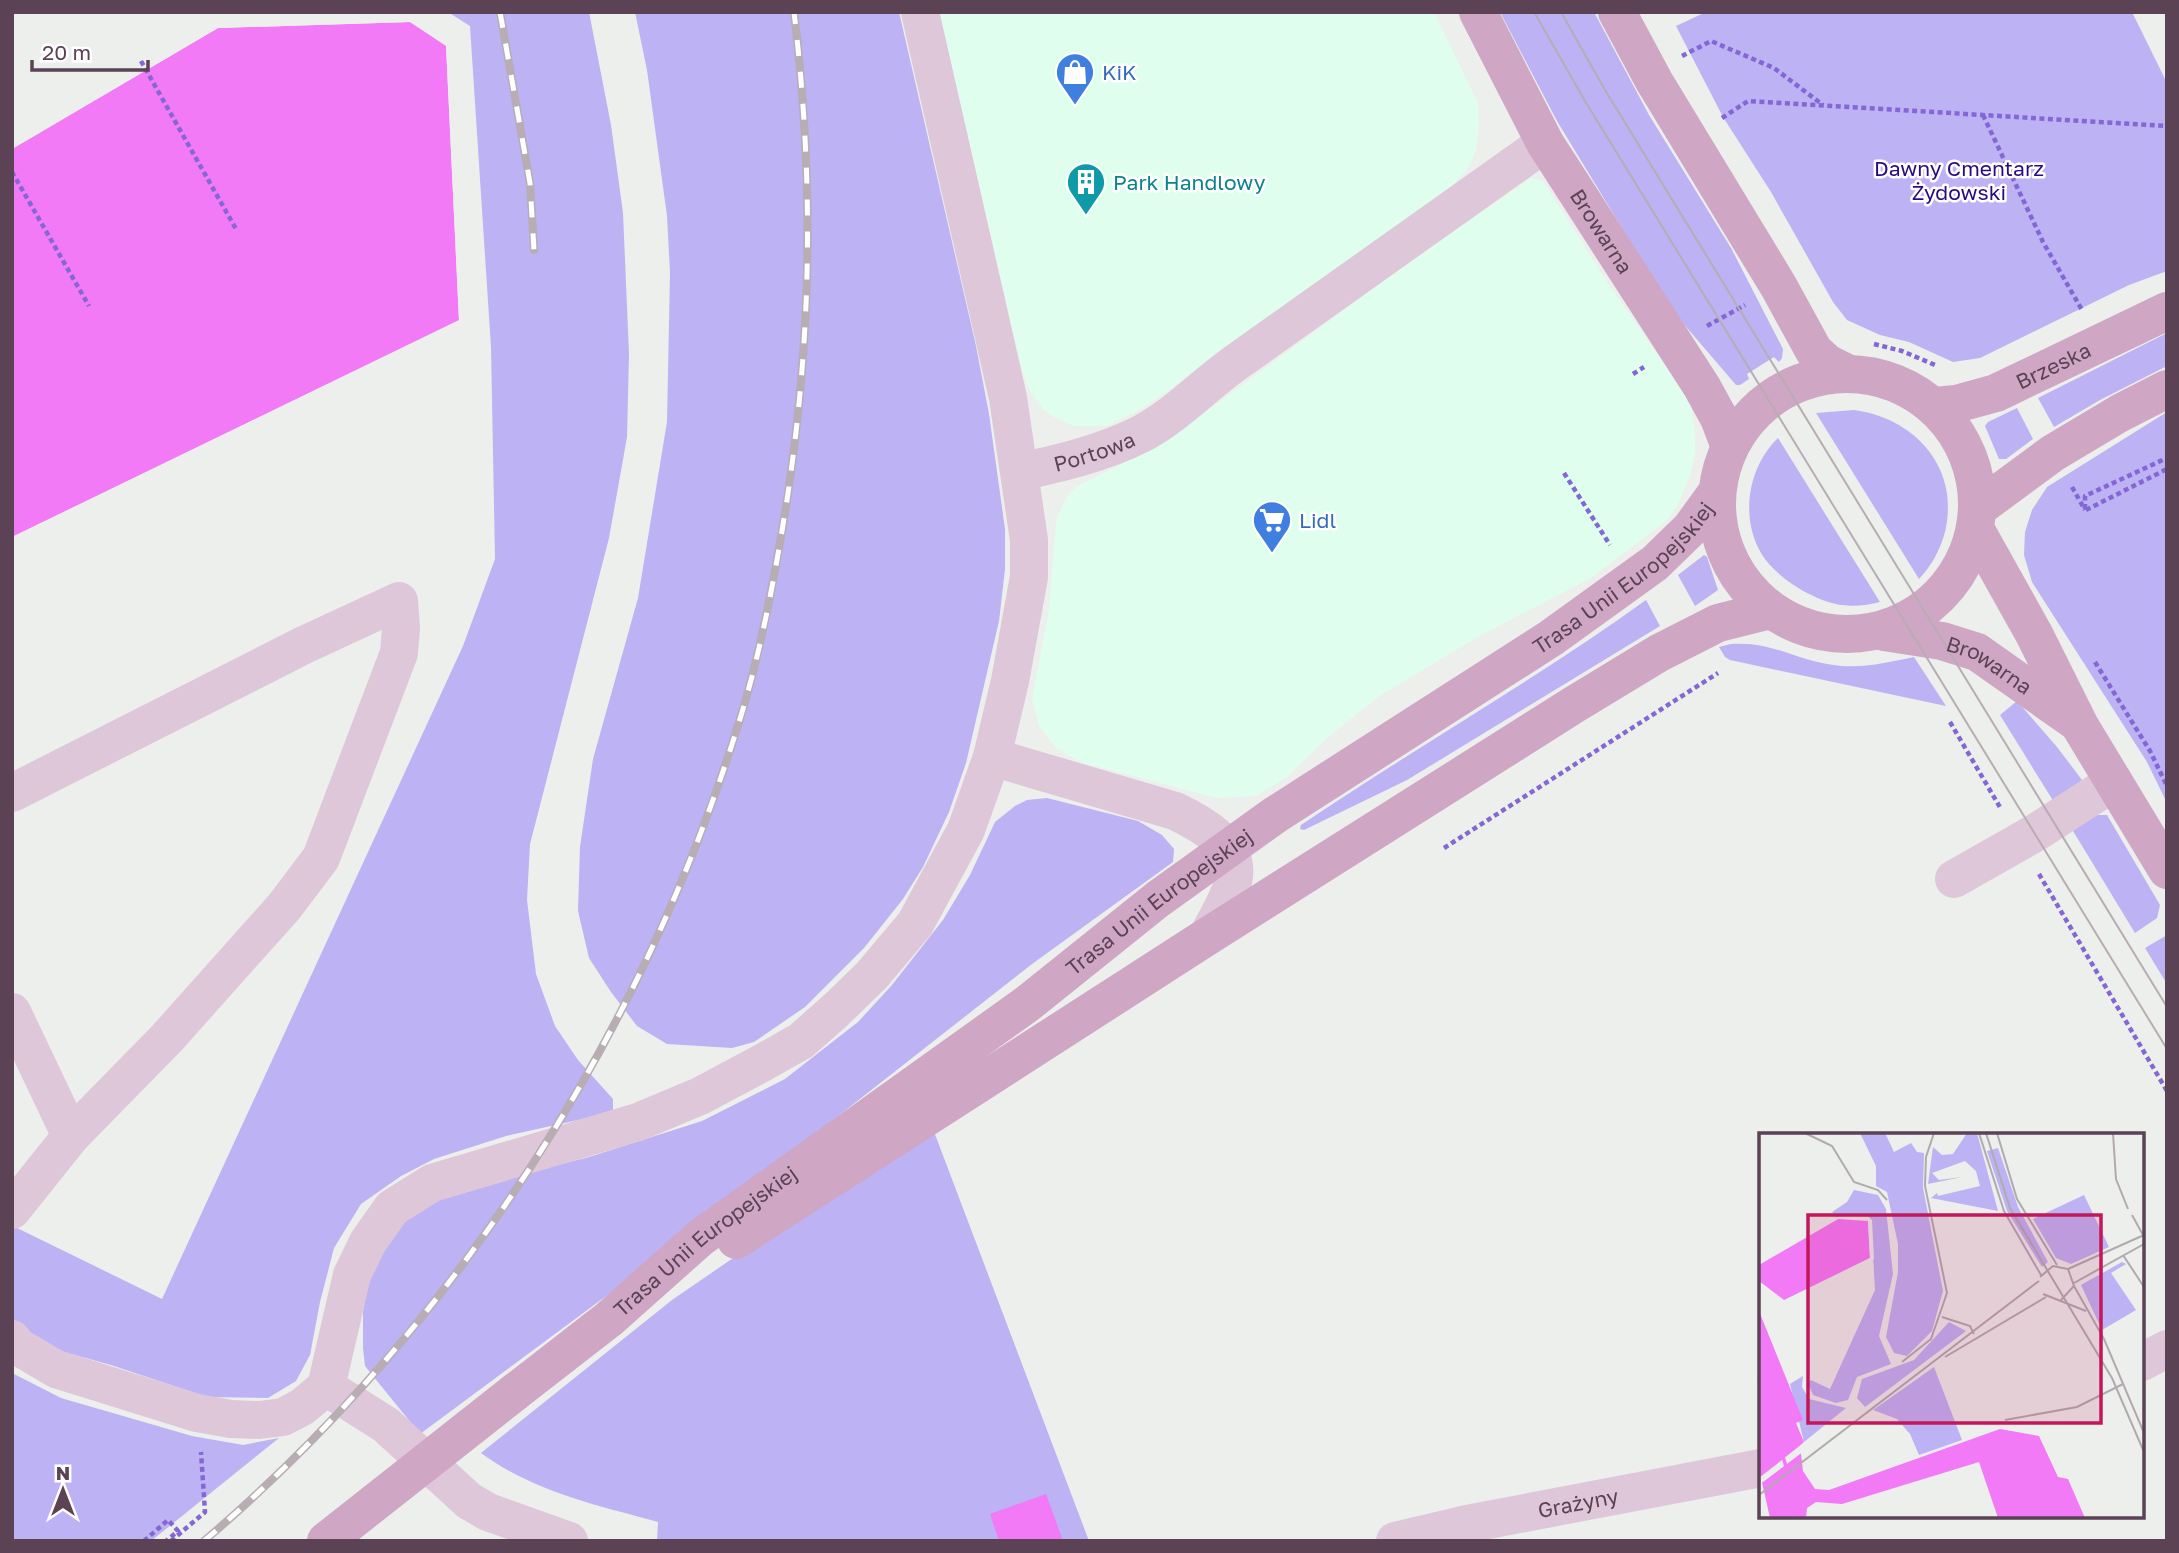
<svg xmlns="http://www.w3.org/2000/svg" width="2179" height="1553" font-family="'Golos Text',sans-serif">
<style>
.commercial{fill:#e0feee}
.green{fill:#bcb2f4}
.water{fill:#f27af6}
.pier{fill:#ecefeb}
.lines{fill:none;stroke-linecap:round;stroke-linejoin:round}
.path{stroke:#8467d5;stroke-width:4.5;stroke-dasharray:5 3.5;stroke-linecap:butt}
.minor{stroke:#dec7d9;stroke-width:38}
.major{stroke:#cfa7c5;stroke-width:38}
.tram{stroke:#b7adb3;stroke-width:2}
.rail-casing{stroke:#b7adb3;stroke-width:8}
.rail{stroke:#fff;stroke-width:5;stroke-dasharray:16;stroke-linecap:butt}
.major-bridge{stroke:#cfa7c5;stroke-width:38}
.labels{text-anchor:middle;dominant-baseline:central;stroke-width:5;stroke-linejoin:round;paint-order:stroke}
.shop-label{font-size:21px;fill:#366cbe;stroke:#fff;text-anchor:start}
.park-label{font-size:21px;fill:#2a0b83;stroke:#fff}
.culture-label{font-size:21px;fill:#0d838f;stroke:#fff;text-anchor:start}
.street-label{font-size:21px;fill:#5b4255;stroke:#fff}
.inset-river{fill:none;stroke:#f27af6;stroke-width:3.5}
.inset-road{fill:none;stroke:#b2aaaf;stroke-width:2}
.view{fill:#c2185b;fill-opacity:0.15;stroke:#c2185b;stroke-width:3.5}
.inset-edge{fill:none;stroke:#5b4255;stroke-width:3.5}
</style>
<rect width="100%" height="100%" fill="#ecefeb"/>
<g class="commercial">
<polygon points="939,12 1434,12 1478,103 1479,125 1476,149 1471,163 1465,172 1445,193 1221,350 1169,390 1141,409 1107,426 1074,426 1052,416 1043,409 1031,393 1023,374"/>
<polygon points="1531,178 1543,181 1613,291 1679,385 1691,406 1695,435 1695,454 1691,472 1677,507 1666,521 1589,579 1474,639 1378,697 1328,737 1287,777 1256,796 1220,798 1209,796 1084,763 1058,750 1039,726 1032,699 1049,610 1056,520 1067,496 1077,486 1159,446 1408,263"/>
</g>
<g class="green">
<polygon points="448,12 589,12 611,125 623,213 629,354 627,437 609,538 530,844 527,900 536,974 555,1026 578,1060 613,1099 613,1110 587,1118 506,1136 434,1159 401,1176 361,1204 334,1248 320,1302 310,1355 296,1381 268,1398 207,1397 111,1365 35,1344 12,1321 12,1230 15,1227 162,1299 463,646 495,559 491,347 470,26"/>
<polygon points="635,12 899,12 976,346 989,414 1005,529 1005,569 999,621 966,763 949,812 923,867 903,899 864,948 805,1007 754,1042 732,1048 667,1044 637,1026 611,992 589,958 578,911 580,847 593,759 638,598 667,422 670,273 667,216 647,70"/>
<polygon points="1500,12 1594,12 1649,115 1731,248 1783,349 1782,358 1779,362 1774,357 1747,374 1749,379 1740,385 1736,385 1682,322 1645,266 1557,121"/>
<polygon points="1706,12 2132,12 2167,83 2167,271 2129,285 1980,358 1953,362 1909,342 1880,335 1847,320 1833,302 1771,192 1723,117 1676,26"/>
<polygon points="2167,333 2167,366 2100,400 2054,427 2038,398"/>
<polygon points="2017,408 2033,439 2006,459 1999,459 1985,426 1988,422"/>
<path d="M1854,410C1915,418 1960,468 1945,532C1940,550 1932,565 1919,579L1816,413Z"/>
<polygon points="2167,412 2167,803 2147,762 2032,582 2024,555 2025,532 2032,510 2047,487"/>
<path d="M1778,438L1880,602C1868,605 1855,607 1842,605C1814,601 1776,578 1761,553C1740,517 1748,467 1778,438Z"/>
<polygon points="1704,555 1707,557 1718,590 1695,606 1678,575"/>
<path d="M1646,600L1660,626L1407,780L1304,830L1300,829L1301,825C1415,748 1535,680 1646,600Z"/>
<path d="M1731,644C1771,641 1791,658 1827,664C1858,670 1885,663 1914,657L1946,706L1730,660L1725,657L1719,647Z"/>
<polygon points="2017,701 2057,747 2082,780 2057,807 2000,715"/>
<polygon points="1047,798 1138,821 1162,835 1174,849 1173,862 1032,964 648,1265 420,1434 365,1366 363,1348 363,1312 368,1277 398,1225 423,1206 480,1185 589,1157 702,1121 785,1079 858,1022 892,985 943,920 970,875 995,822 1015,806 1027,800"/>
<polygon points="2091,815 2107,815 2160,905 2157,918 2135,933 2070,826"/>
<polygon points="2167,935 2167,984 2145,948"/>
<path d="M933,1129L1089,1541H657L658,1522C596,1505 534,1492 481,1453L672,1300L774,1230Z"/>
<polygon points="12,1373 61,1398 192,1436 243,1445 279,1438 151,1541 12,1541"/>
</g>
<g class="water">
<polygon points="410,22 446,45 459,321 12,537 12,149 218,28"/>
<polygon points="1046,1494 1063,1541 999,1541 990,1514"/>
</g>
<polygon class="pier" points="411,19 449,45 462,323 12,541 12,537 459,320 446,46 410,22 218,28 12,149 12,145 217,25"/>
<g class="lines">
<g class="path">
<polyline points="1682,56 1711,41 1774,68 1823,105"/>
<polyline points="141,61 236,229"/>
<polyline points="1983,115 2043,242 2082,310"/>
<polyline points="1722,118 1748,101 2167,126"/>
<polyline points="12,172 89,306"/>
<polyline points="1707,326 1745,305"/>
<polyline points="1874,344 1902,351 1935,365"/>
<polyline points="1633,374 1644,367"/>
<polyline points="1564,473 1610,545"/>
<polyline points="2072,487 2085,510"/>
<polyline points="2085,509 2085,496 2167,458"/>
<polyline points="2086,510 2167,469"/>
<polyline points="2095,662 2150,751 2167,786"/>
<polyline points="1950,722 2001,809"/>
<polyline points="1444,848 1718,673"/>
<polyline points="2039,874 2167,1091"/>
<polyline points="144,1541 168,1520 178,1531 166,1541"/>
<polyline points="171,1541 205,1512 201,1452"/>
</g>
<g class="minor">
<path id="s1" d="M1020,472C1061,463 1103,453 1141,434C1177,415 1205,384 1238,361C1341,289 1443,216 1545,143"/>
<path d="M992,757L1175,811C1200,823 1238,843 1234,876C1232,896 1216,918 1208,936"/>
<polyline points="12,793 304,645 399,601 401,628 399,653 321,858 284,907 167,1038 71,1136 12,1210"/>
<polyline points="1954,879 2035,833 2114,782"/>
<polyline points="12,1012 71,1136"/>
<polyline points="12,1339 17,1346 56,1369 197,1413 231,1419 259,1420 283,1417 302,1407 326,1387 352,1275 368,1242 392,1208 432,1183 638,1122 700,1096 762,1063 801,1041 836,1010 872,975 915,924 966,830 992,757 1010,681 1029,577 1029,540 1008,398 920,12"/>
<polyline points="2142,1362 2167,1349"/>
<polyline points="326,1387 386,1425 469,1501 488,1512 569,1541"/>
<path id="s2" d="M1395,1541L1467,1524L1761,1468"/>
</g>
<g class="major">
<path id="s3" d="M1478,12L1545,143L1702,387L1719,418L1730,447"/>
<polyline points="1617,12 1654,81 1779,287 1814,351 1827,363 1849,374"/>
<circle cx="1847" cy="504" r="130"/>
<path id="s4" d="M1935,406L1956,404L1996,393L2167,311"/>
<polyline points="1981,506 2053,453 2120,413 2167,389"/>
<polyline points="1977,532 2034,634 2080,726 2167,870"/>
<path id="s5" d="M1884,632L1942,641L1977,652L2075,721"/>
<polyline points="736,1240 1208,936 1575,704 1659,653 1718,623 1770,610"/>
<path id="s6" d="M515,1392L609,1319L700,1238L1027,1004L1158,899L1275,815L1551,638L1655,563L1691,528L1715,495"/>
</g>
<g class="tram">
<polyline points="1534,12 1585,101 2167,1049"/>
<polyline points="1561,12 1605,90 2167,1007"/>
</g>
<g class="rail-casing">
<g id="rail">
<polyline points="500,12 530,183 534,250"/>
<path d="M204,1541C458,1324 647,1029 743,709C763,641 776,570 787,500C812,333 814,179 794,12"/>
</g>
</g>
<use href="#rail" class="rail"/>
<polyline class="major-bridge" points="326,1541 515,1392"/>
</g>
<defs>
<g id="shop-pin" transform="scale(2.0125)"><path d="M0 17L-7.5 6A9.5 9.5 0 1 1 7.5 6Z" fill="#3f7fe0" stroke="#fff"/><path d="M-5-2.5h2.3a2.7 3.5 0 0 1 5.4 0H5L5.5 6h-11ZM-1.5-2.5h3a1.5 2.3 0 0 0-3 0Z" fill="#fff"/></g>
<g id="building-pin" transform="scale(2.0125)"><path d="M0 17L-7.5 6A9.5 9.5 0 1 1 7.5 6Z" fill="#0f9aa8" stroke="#fff"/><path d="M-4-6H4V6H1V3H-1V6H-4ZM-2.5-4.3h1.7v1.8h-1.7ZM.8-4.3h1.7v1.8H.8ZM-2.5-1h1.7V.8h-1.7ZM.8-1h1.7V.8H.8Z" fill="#fff"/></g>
<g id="supermarket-pin" transform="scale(2.0125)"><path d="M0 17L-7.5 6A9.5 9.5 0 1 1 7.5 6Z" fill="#3f7fe0" stroke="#fff"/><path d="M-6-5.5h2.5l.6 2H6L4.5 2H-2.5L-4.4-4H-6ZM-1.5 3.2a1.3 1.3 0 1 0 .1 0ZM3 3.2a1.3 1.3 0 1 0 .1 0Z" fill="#fff"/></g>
</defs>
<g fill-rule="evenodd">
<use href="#shop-pin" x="1075" y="72"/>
<use href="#building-pin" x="1086" y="182"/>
<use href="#supermarket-pin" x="1272" y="520"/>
</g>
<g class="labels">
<g class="shop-label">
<text x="1102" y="72">KiK</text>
<text x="1299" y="520">Lidl</text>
</g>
<g class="park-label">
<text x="1959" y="168">Dawny Cmentarz<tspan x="1959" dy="24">Żydowski</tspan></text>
</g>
<g class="culture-label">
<text x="1113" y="182">Park Handlowy</text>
</g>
<g class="street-label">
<text stroke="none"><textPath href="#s3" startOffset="252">Browarna</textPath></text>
<text stroke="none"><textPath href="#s4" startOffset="126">Brzeska</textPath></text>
<text stroke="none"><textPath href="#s1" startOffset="77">Portowa</textPath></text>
<text stroke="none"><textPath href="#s6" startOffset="1377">Trasa Unii Europejskiej</textPath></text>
<text stroke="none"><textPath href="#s5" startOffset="112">Browarna</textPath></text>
<text stroke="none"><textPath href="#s6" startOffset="810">Trasa Unii Europejskiej</textPath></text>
<text stroke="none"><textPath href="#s6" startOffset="243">Trasa Unii Europejskiej</textPath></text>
<text stroke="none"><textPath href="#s2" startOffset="187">Grażyny</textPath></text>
</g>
</g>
<g transform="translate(1759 1133)">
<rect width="385" height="385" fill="#ecefeb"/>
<path d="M101,0H126L135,19L152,10L158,19L165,20L164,55L184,158L173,198L148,223L135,220L127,204L139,139V111L128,59L117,53V33ZM208,0H218L239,78L172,65L178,60L179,63L221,53L217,38L206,28L173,40L180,47L203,44L169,51L174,14L183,22L194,21ZM239,15L259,74L289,129L283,134L248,78L228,18ZM95,57L119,62L127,76L134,141L120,203L132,231L98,244L89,267L77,270L54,262L49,250L52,247L71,256L116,157L112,86L106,81L77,84L73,79L88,69ZM325,62L350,114L312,131L297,125L274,86ZM363,129L367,131L352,140L377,177L343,197L322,152ZM190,189L207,198L106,274L98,265L103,246L155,227ZM175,234L203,307L160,322L151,301L138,286L114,277ZM44,243L43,254L50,266L87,275L45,309L31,251Z" fill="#bcb2f4"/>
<path d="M104,85L109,88L111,125L25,167L0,148V132L79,86ZM0,178L44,287L37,290L45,309L41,313L44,338L56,356L70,357L241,296L280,303L299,344L309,346L326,385H239L220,329L83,371L57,369L48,375L47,385H11L0,336Z" fill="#f27af6"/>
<path d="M105,82L113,87L115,126L26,168L111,125L109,88L79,86L17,120L80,83ZM48,307L45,318L0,352V345Z" fill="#ecefeb"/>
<path class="inset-river" d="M0,244L28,337M30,346L40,385"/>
<path class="inset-road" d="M46,0L73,13L95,49L119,57L128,67M220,0L245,78L282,142M227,0L251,75L353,245L385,319M238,0L258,66L298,132M354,0L357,46L369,76M373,82L384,102M364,122L385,154M309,136L385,102M281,144L294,133L309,136L315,153L302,167M315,150L385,111M315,153L345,206L385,300M284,161L327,178M183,184L211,193L215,201M186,224L287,164M143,229L172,206L188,160L166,53L167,24L175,0M246,287L318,274L364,251M0,362L280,148"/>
<path class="view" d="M49,82H342V290H49Z"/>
<rect width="385" height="385" class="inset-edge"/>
</g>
<rect width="2179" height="1553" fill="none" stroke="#5b4255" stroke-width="28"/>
<g transform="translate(63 1490)" stroke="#ffffff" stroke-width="5" paint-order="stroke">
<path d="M0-5L12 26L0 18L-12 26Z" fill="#5b4255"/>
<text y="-10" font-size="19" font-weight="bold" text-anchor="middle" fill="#5b4255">N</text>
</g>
<path d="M32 60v10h116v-10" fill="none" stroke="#5b4255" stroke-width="3.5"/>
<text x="42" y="60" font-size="21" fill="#5b4255" stroke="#ffffff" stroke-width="5" paint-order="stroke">20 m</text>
</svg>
